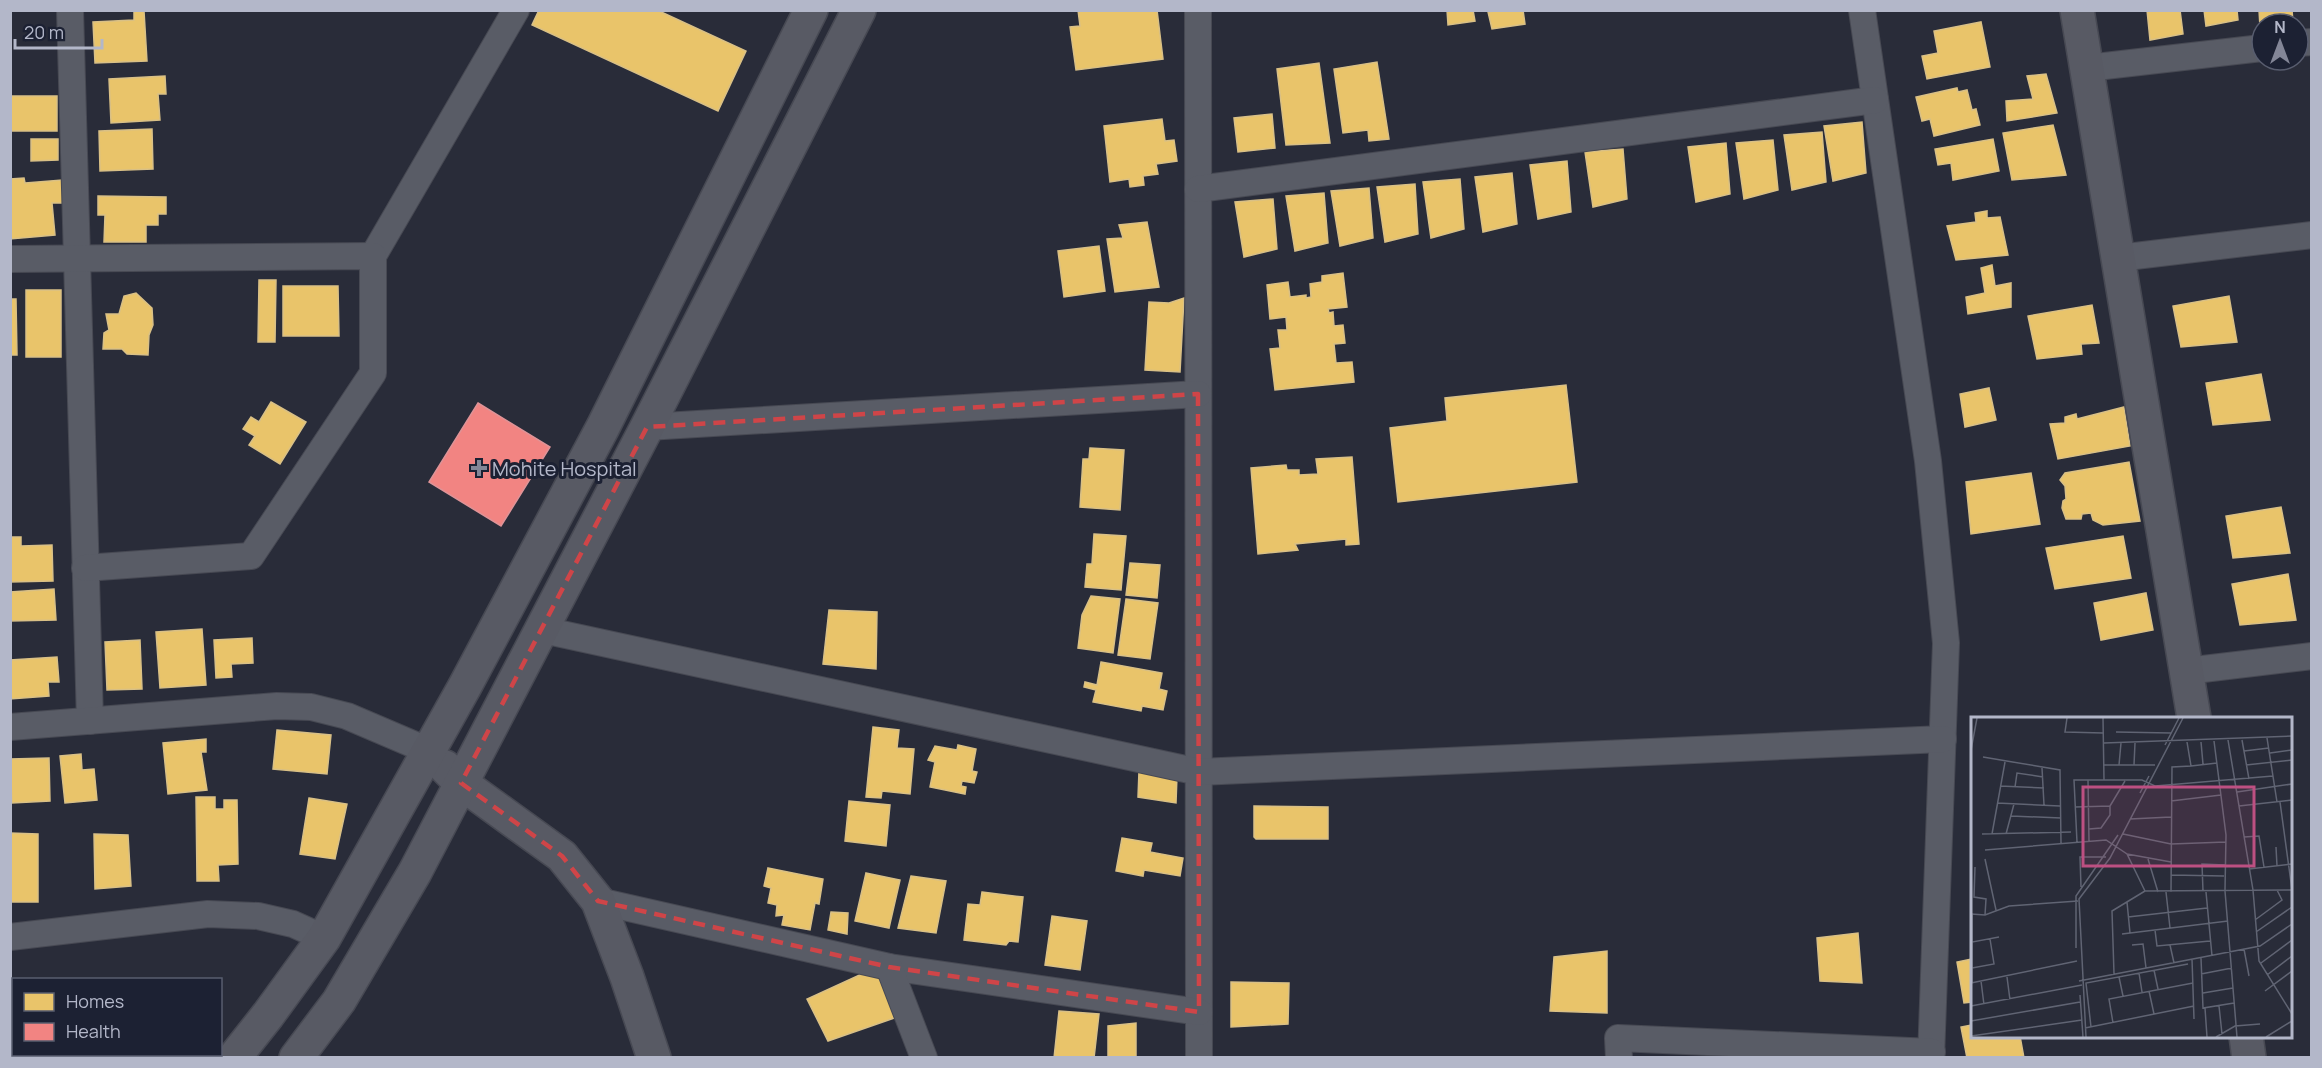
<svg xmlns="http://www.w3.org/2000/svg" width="2322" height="1068" font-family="Manrope,sans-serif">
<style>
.homes{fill:#e9c46a;stroke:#d9c086;stroke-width:1.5}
.health{fill:#f28482;stroke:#df9397;stroke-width:1.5}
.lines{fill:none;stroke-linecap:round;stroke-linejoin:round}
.street-casing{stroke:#474953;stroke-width:28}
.secondary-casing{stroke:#474953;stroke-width:36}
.street{stroke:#595c66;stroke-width:26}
.secondary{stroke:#585a64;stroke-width:33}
.marked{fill:none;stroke:#cf4548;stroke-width:4.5;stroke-dasharray:12 8;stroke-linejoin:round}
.poi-dot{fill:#838697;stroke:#1c2133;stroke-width:2}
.labels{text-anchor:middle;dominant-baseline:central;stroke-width:6;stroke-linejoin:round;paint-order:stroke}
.poi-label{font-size:20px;fill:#b3b7c9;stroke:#1c2133;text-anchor:start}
.inset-road{fill:none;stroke:#606473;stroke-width:1.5}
.view{fill:#bd5082;fill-opacity:0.15;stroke:#bd5082;stroke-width:3}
.inset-edge{fill:none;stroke:#b3b7c9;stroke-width:3}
</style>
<rect width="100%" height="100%" fill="#292c39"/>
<g class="homes">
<polygon points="539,10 657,10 746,51 718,111 532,25"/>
<polygon points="1078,10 1157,10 1163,59 1076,70 1070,27 1080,26"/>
<polygon points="1447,10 1473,10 1475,21 1448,25"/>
<polygon points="1502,10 1523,10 1525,24 1492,29 1488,12"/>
<polygon points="2147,10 2180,10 2183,34 2150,40"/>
<polygon points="2204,10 2237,10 2238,20 2206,26"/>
<polygon points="2259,10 2292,10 2293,22 2262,24 2260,27"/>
<polygon points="134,11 144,11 147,61 95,63 93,22 134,20"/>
<polygon points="1981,22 1990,67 1927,79 1922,56 1938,53 1934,31"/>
<polygon points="1377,62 1389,139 1369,141 1368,130 1343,133 1334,69"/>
<polygon points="1319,63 1330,143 1286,145 1277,69"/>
<polygon points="2046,74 2057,113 2007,121 2006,101 2033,99 2027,76"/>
<polygon points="165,76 166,94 158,94 160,120 111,123 109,79"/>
<polygon points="1957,88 1958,92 1967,90 1972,110 1976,109 1980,125 1934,136 1930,119 1922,121 1916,97"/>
<rect x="10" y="96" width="47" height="35"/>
<polygon points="1272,114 1275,148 1238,152 1234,118"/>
<polygon points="1162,119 1165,141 1174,140 1177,161 1156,164 1158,174 1143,176 1144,185 1130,187 1129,179 1110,182 1104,126"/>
<polygon points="1862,122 1866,173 1833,181 1824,126"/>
<polygon points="2053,125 2066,175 2012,180 2003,133"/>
<polygon points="152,129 153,169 100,171 99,131"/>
<polygon points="1822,132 1826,182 1792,190 1784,135"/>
<polygon points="31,139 58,139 58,160 31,161"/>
<polygon points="1993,139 1999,171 1953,180 1951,163 1938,165 1935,149"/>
<polygon points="1773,140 1778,190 1744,199 1736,143"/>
<polygon points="1726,143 1730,194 1696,202 1688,147"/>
<polygon points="1623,149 1627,199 1593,207 1585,152"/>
<polygon points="1567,161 1571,212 1538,219 1530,165"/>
<polygon points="1512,173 1517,224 1483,232 1475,177"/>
<polygon points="24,178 25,183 62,180 64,203 52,203 55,235 10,239 10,179"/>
<polygon points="1460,179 1464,229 1431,238 1423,182"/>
<polygon points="1415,184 1418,234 1385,242 1377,187"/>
<polygon points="1369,188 1373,238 1340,246 1331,191"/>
<polygon points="1324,193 1328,243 1295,251 1286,196"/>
<polygon points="98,196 166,197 166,214 158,214 158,225 146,225 146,242 104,242 105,215 98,215"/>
<polygon points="1273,199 1277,249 1244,257 1235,202"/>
<polygon points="1987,211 1987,218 2000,217 2008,255 1956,260 1947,226 1976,222 1975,213"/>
<polygon points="1147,222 1159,287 1115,292 1107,239 1123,238 1119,225"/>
<polygon points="1099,246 1105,291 1064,297 1058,251"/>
<polygon points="1992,265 1995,286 2011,283 2011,307 1968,314 1966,297 1985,293 1981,268"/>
<polygon points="1343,273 1347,307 1328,309 1329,313 1333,312 1334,326 1343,325 1345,343 1334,344 1336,363 1352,362 1354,382 1275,390 1270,349 1280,348 1278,330 1287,330 1286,317 1270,319 1267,285 1288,282 1290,297 1306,295 1306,298 1311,297 1310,284 1322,282 1322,276"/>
<polygon points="259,280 276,280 275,342 258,342"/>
<polygon points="283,286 338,286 339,336 283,336"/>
<rect x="26" y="290" width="35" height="67"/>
<polygon points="136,293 152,308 153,325 149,335 148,355 127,354 122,349 103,349 104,333 109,330 106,314 119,314 124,296"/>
<polygon points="2229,296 2237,342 2181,347 2173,306"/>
<polygon points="1184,298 1180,372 1145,370 1149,302 1169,303"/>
<polygon points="10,299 16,299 17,355 10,355"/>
<polygon points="2092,305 2099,343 2081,344 2082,354 2037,359 2028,316"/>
<polygon points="2261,374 2270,420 2213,425 2206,383"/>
<polygon points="1566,385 1577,482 1398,502 1390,428 1447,421 1445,398"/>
<polygon points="1989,388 1996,420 1965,427 1960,394"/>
<polygon points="271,402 306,422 280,464 249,445 255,436 243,429 251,417 259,422"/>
<polygon points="2124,407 2130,446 2058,459 2050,424 2065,423 2065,417 2076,414 2077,419"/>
<polygon points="1090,448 1124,450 1120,510 1080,507 1083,459 1089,459"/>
<polygon points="1352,457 1359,544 1346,545 1346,539 1295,544 1298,550 1258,554 1251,468 1286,465 1287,470 1299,470 1299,475 1318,474 1316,459"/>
<polygon points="2129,462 2140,521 2103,525 2093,520 2091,513 2082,514 2081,519 2066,519 2062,508 2063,501 2066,499 2065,486 2060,480 2065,473"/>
<polygon points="2031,473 2040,524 1971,534 1966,482"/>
<polygon points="2281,507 2290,553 2233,558 2226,516"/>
<polygon points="1094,534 1126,536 1121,590 1085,587 1087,564 1092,564"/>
<polygon points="2123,536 2131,578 2055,589 2046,548"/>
<polygon points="10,537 21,537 21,546 52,545 53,581 10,582"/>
<polygon points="1130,563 1160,565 1157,598 1126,595"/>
<polygon points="2288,574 2296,620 2240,625 2232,584"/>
<polygon points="54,589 56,620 10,621 10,592"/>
<polygon points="2146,593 2153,630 2101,640 2094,603"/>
<polygon points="1091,596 1120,599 1113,653 1078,648 1082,615"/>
<polygon points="1126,599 1158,603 1150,659 1118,655"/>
<polygon points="829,610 877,612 876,669 823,664"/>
<polygon points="202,629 206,685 160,688 156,632"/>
<polygon points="252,638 253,663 231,664 232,677 216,678 214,640"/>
<polygon points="140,640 142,689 107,690 105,642"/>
<polygon points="57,657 59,682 48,682 49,696 10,699 10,660"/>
<polygon points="1101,662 1162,673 1159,689 1167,691 1163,710 1142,706 1141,711 1093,702 1096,690 1084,687 1085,682 1097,685"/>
<polygon points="873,727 899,730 897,748 914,749 910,794 882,791 881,798 866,797"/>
<polygon points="277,730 331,735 327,774 273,769"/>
<polygon points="206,739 206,752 201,752 207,790 168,794 163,743"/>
<polygon points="958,745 976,749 972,771 977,772 974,783 962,781 961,786 966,787 965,794 930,787 935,762 928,760 935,746 957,750"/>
<polygon points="81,754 82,770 94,769 97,800 65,803 60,756"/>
<polygon points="49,758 50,801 12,803 10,759"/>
<polygon points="1139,771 1177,776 1176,803 1138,797"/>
<polygon points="196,797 215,797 215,809 224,809 224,800 237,800 238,864 218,865 219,881 197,881"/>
<polygon points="309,798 347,804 335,859 300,854"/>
<polygon points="849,801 890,805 886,846 845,841"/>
<polygon points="1254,806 1328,807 1328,839 1256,839 1254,837"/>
<polygon points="10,833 38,834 38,902 10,902"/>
<polygon points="94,834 128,835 131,886 95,889"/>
<polygon points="1122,838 1152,843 1150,852 1183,858 1180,876 1144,870 1143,876 1116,871"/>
<polygon points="768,868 823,879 819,904 815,903 810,930 782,925 784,915 776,916 777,905 768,903 771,888 764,886"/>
<polygon points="866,873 900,880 889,928 855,921"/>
<polygon points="911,876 946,881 936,933 898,928"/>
<polygon points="982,892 1023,897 1018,942 1009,941 1006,945 964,940 968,904 980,905"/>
<polygon points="831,912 848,913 847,934 828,930"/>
<polygon points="1052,916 1087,921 1080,970 1045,965"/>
<polygon points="1858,933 1862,983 1820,981 1817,938"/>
<polygon points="1607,951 1607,1013 1550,1011 1554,957"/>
<polygon points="1972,959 1972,1002 1964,1003 1957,962"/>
<polygon points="877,967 900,1016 828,1041 807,999"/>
<polygon points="1231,982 1289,983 1288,1024 1231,1027"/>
<polygon points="1059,1011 1099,1014 1094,1058 1054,1058"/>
<polygon points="1136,1023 1136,1058 1108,1058 1108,1026"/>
<polygon points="1972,1025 1972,1036 2020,1036 2024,1058 1967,1058 1961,1027"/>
</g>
<polygon class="health" points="478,403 550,447 501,526 429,482"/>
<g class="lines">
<g class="street-casing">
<g id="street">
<polyline points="70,10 90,721"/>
<polyline points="1198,10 1199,1058"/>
<polyline points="1862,10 1928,461 1946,643 1931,1058"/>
<polyline points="2298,43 2312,42"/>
<polyline points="2087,68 2262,48"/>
<polyline points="1198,189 1875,100"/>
<polyline points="373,256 516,10"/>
<polyline points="2118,258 2312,235"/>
<polyline points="10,259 373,256 373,373 251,556 85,568"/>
<polyline points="647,427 1198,394"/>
<polyline points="543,630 1199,772 1943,739"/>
<polyline points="2186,671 2312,656"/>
<polyline points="10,727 277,706 311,707 347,716 429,751"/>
<polyline points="598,901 889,967 1199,1012"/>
<polyline points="10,937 208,914 258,916 293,924 324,938"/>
<polyline points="889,967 924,1058"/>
<polyline points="1619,1058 1618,1038 1932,1052"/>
</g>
</g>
<g class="secondary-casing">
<g id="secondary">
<polyline points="2077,10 2194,718"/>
<polyline points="445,767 461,783 562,856 598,901 627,977 654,1058"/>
<polyline points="2246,1036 2249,1058"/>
<polyline points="234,1058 268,1015 324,938 465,686 603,427 811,10"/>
<polyline points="296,1058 339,1001 415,872 647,427 859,10"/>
</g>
</g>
<use href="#street" class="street"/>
<use href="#secondary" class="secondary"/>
</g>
<path class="marked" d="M1198,394L1199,1012L889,967L598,901L562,856L461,783L647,427Z"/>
<path class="poi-dot" d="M476 459h6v6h6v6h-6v6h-6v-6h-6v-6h6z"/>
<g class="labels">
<g class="poi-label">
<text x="492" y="468">Mohite Hospital</text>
</g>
</g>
<g transform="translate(1971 717)">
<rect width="321" height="321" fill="#292c39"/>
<path class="inset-road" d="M96,1L94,15L132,16M132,1L133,63M145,15L200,16M296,21L306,85M257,23L282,173L288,244L321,297M271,23L278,62M243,24L255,118L254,174L266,320M230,25L232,47M133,26L321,19M194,28L208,1M0,33L6,1M273,34L298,31M299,36L321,33M12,40L89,53L90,126M132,48H184M148,48L150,26M163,48L164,26M275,48L321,43M220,49L246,46M71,51L73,88M117,63L118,124M29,69L73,71M44,70L46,56L72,60M266,75L321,67M169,76L178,59M200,84L250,78M26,86L89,89M139,89L154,64M268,89L321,83M104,90L139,89V98L130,111L118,112M40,99L90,101M159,102L200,100M11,117L100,115M21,117L34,45M35,117L43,87M152,117L200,127L255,125M273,120L288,119L293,150M106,125L103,63H171L184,69L302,59M305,130L306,149M14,133L135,123L156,137L174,174L321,173L309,85M156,137L200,145M14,142L25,193M177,142L187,175M4,150L3,180L15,182L14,198M278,152L321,147M200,158L253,159M110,170L109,140H135M232,174L231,147L254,148M195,175L199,211M200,175L201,50L220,49L216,25M235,175L241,239M156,185L159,216M0,197L14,198L38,189L107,184M157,200L236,191M284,203L311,183L306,173M184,213L186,229L239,224M285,215L321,190M151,217L257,204M1,225V197M161,228L172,227L175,251M199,228L203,246M105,231V179L147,118M273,232L278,259M230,241L232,291L263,286M221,242L223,302M290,246L321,223M1,251L23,247L19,222M183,253L187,272M168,256L171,275M143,257L141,194L174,174M230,257L261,251M296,258L321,239M36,260L39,283M148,260L152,279M10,264L13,288M108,264L289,229L321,207M1,265V225L28,220M0,266L106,244M178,274L183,297M294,274L321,254M232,276L262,271M109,278L112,320M0,289L111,268M248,289L251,317M234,291L236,320M0,304L109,285M142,306L138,282L222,266M120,310L115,266L217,247M114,311L223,289M0,319L111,303M115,320L108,182L139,141L212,1M245,320L264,309L289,307M295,320L321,304"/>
<path class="view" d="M112,70H283V149H112Z"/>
<rect width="321" height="321" class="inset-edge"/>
</g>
<rect width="2322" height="1068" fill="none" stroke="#b3b7c9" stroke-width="24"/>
<rect x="12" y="978" width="210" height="78" fill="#1c2133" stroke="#585d6f" stroke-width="1.5"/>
<rect x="24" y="993" width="30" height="18" fill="#e9c46a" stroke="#585d6f" stroke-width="1.5"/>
<text x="66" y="1008" font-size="18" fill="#b3b7c9">Homes</text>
<rect x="24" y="1023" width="30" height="18" fill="#f28482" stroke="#585d6f" stroke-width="1.5"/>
<text x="66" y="1038" font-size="18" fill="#b3b7c9">Health</text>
<g transform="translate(2280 42)"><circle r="28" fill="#1c2133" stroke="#585d6f" stroke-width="1.5"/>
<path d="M0-4.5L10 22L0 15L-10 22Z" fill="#838697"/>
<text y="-9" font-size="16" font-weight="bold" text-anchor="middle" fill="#b3b7c9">N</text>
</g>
<path d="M15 39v9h87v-9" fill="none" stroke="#b3b7c9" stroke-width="3"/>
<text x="24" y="39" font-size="18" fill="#b3b7c9" stroke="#1c2133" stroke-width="4.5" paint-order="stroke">20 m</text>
</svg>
